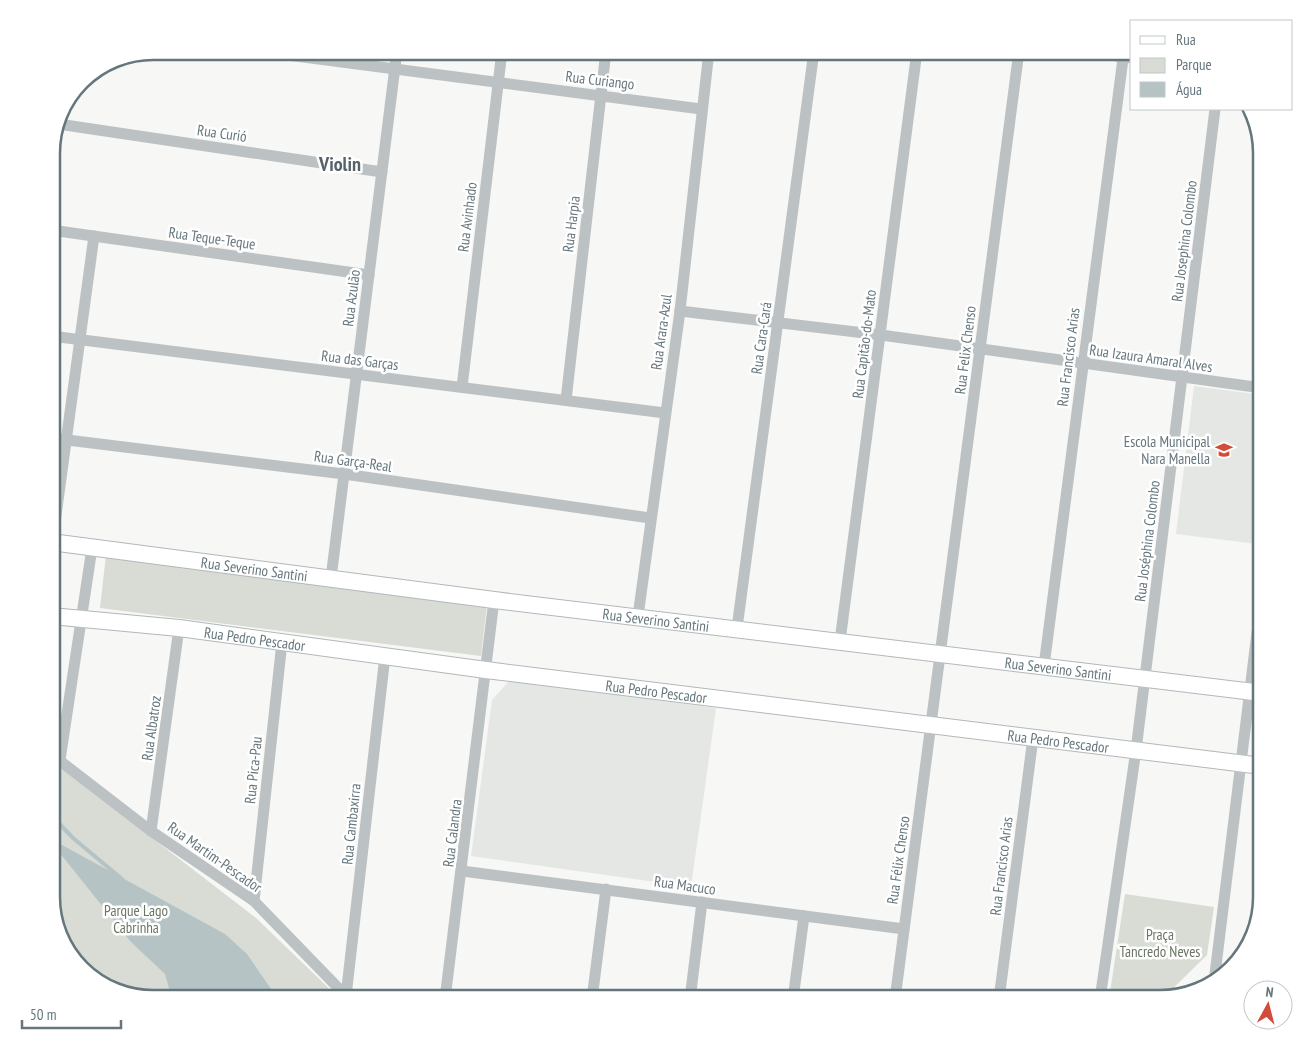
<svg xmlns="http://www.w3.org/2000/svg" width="1313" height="1050" font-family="'PT Sans Narrow',sans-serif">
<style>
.built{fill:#e5e7e5}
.green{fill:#d8dcd4}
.water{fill:#b6c3c5}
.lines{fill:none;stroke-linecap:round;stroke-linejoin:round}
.stream{stroke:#b6c3c5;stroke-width:4}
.secondary-casing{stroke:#b1b8bb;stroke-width:18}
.street{stroke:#bcc2c4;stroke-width:11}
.secondary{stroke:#fff;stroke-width:16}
.labels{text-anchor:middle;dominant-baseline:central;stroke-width:5;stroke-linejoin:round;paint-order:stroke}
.street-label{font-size:15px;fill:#65767d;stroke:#fff}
.poi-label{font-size:15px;fill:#65767d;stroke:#fff;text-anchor:end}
.park-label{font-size:15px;fill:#697663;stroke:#fff}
.district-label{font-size:20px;font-weight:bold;fill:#566369;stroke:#fff}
.rim{fill:none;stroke:#65767d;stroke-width:2.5}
</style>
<rect width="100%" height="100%" fill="#f7f7f5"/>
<g class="built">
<polygon points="1194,386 1262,395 1262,506 1257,544 1176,534"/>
<polygon points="510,680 716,708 691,887 471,856 492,700"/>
</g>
<g class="green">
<polygon points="106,555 487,605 481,656 100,608"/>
<polygon points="51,760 256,918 340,999 153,999 114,991 86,974 62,942 51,903"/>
<polygon points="1125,894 1214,907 1207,955 1163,998 1109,999"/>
</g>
<polygon class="water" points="51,839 225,934 247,954 278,999 172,999 165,974 131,942 51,842"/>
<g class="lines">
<polyline class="stream" points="51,815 73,838 122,879"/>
<g class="secondary-casing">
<g id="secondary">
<path id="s1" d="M51,542L494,600L1262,693"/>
<path id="s2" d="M51,616L179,628L486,670L1262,766"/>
</g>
</g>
<g class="street">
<polyline points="257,51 701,109"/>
<polyline points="1081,51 1132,58"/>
<polyline points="58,124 382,172"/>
<polyline points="51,230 369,275"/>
<polyline points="680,311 881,335 1262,388"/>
<polyline points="51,336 665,413"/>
<polyline points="462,387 502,51"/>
<polyline points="566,400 606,51"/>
<polyline points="51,438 344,474 650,518"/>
<polyline points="51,552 94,236"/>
<polyline points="331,578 397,51"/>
<polyline points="638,616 680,311 709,51"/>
<polyline points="737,628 814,51"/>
<polyline points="840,641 917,51"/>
<polyline points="1044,666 1124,51"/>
<polyline points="51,754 151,831 254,901 349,999"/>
<polyline points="60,760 92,548"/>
<polyline points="151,831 179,628"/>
<polyline points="462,871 904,929"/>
<polyline points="254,901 282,642"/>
<polyline points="1214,982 1262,592"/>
<polyline points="346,996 385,656"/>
<polyline points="445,999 494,600"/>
<polyline points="592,999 606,889"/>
<polyline points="690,999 702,902"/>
<polyline points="793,999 804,916"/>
<polyline points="895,999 1019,51"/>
<polyline points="999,999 1033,738"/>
<polyline points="1100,999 1136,750 1215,109"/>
</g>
<use href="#secondary" class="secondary"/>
</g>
<defs>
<g id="school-bare" transform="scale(1.35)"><path d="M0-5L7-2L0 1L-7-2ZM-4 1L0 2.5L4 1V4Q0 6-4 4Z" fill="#d34b39" stroke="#fff" stroke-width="2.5" paint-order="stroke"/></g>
</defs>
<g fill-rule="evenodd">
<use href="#school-bare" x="1224" y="450"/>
</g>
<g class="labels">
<g class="street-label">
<text transform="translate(600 80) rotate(7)">Rua Curiango</text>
<text transform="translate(222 133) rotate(8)">Rua Curió</text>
<text transform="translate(467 217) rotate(-83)">Rua Avinhado</text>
<text transform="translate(571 224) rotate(-83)">Rua Harpia</text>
<text transform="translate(212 238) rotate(8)">Rua Teque-Teque</text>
<text transform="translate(1184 241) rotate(-83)">Rua Josephina Colombo</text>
<text transform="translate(351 298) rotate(-83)">Rua Azulão</text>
<text transform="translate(661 332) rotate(-82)">Rua Arara-Azul</text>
<text transform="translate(761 338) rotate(-82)">Rua Cara-Cará</text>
<text transform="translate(864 344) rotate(-83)">Rua Capitão-do-Mato</text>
<text transform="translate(965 350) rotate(-83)">Rua Felix Chenso</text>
<text transform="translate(1068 357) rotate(-83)">Rua Francisco Arias</text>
<text transform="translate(1151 358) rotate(8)">Rua Izaura Amaral Alves</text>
<text transform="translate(360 360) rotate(7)">Rua das Garças</text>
<text transform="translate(353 461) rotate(8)">Rua Garça-Real</text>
<text transform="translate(1147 541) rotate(-83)">Rua Joséphina Colombo</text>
<text stroke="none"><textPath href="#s1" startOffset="205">Rua Severino Santini</textPath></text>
<text stroke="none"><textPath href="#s1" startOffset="610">Rua Severino Santini</textPath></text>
<text stroke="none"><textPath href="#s2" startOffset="205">Rua Pedro Pescador</textPath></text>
<text stroke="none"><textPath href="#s1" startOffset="1015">Rua Severino Santini</textPath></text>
<text stroke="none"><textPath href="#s2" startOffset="610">Rua Pedro Pescador</textPath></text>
<text transform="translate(151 728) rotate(-82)">Rua Albatroz</text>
<text stroke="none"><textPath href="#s2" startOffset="1015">Rua Pedro Pescador</textPath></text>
<text transform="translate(253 770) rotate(-84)">Rua Pica-Pau</text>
<text transform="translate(351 824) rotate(-84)">Rua Cambaxirra</text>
<text transform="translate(452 833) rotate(-83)">Rua Calandra</text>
<text transform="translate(215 857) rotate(35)">Rua Martim-Pescador</text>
<text transform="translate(898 860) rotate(-82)">Rua Félix Chenso</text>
<text transform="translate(1001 866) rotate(-83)">Rua Francisco Arias</text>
<text transform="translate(685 885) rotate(8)">Rua Macuco</text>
</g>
<g class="poi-label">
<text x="1210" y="441">Escola Municipal<tspan x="1210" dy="17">Nara Manella</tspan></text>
</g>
<g class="park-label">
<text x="136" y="910">Parque Lago<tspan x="136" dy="17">Cabrinha</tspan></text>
<text x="1160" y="934">Praça<tspan x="1160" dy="17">Tancredo Neves</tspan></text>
</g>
<g class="district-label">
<text x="340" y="164">Violin</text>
</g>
</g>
<path d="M0 0H1313V1050H0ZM153 60H1160A93 93 0 0 1 1253 153V897A93 93 0 0 1 1160 990H153A93 93 0 0 1 60 897V153A93 93 0 0 1 153 60Z" fill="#fff" fill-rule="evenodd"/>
<path class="rim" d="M153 60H1160A93 93 0 0 1 1253 153V897A93 93 0 0 1 1160 990H153A93 93 0 0 1 60 897V153A93 93 0 0 1 153 60Z"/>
<rect x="1130" y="20" width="162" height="90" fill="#ffffff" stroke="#c1c8cb"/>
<rect x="1140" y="36" width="25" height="8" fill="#ffffff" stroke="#c1c8cb"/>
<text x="1176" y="45" font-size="15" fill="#65767d">Rua</text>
<rect x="1140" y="58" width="25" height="15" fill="#d8dcd4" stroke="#c1c8cb"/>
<text x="1176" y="70" font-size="15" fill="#65767d">Parque</text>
<rect x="1140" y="82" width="25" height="15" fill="#b6c3c5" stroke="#c1c8cb"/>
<text x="1176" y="95" font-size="15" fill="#65767d">Água</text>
<g transform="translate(1268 1005) rotate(7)"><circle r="24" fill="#ffffff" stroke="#c1c8cb"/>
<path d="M0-4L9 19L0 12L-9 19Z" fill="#d34b39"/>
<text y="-8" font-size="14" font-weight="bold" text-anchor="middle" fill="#65767d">N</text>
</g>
<path d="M22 1020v8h99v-8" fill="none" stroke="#65767d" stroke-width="2.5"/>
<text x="30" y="1020" font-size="15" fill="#65767d" stroke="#ffffff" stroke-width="4" paint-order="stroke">50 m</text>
</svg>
